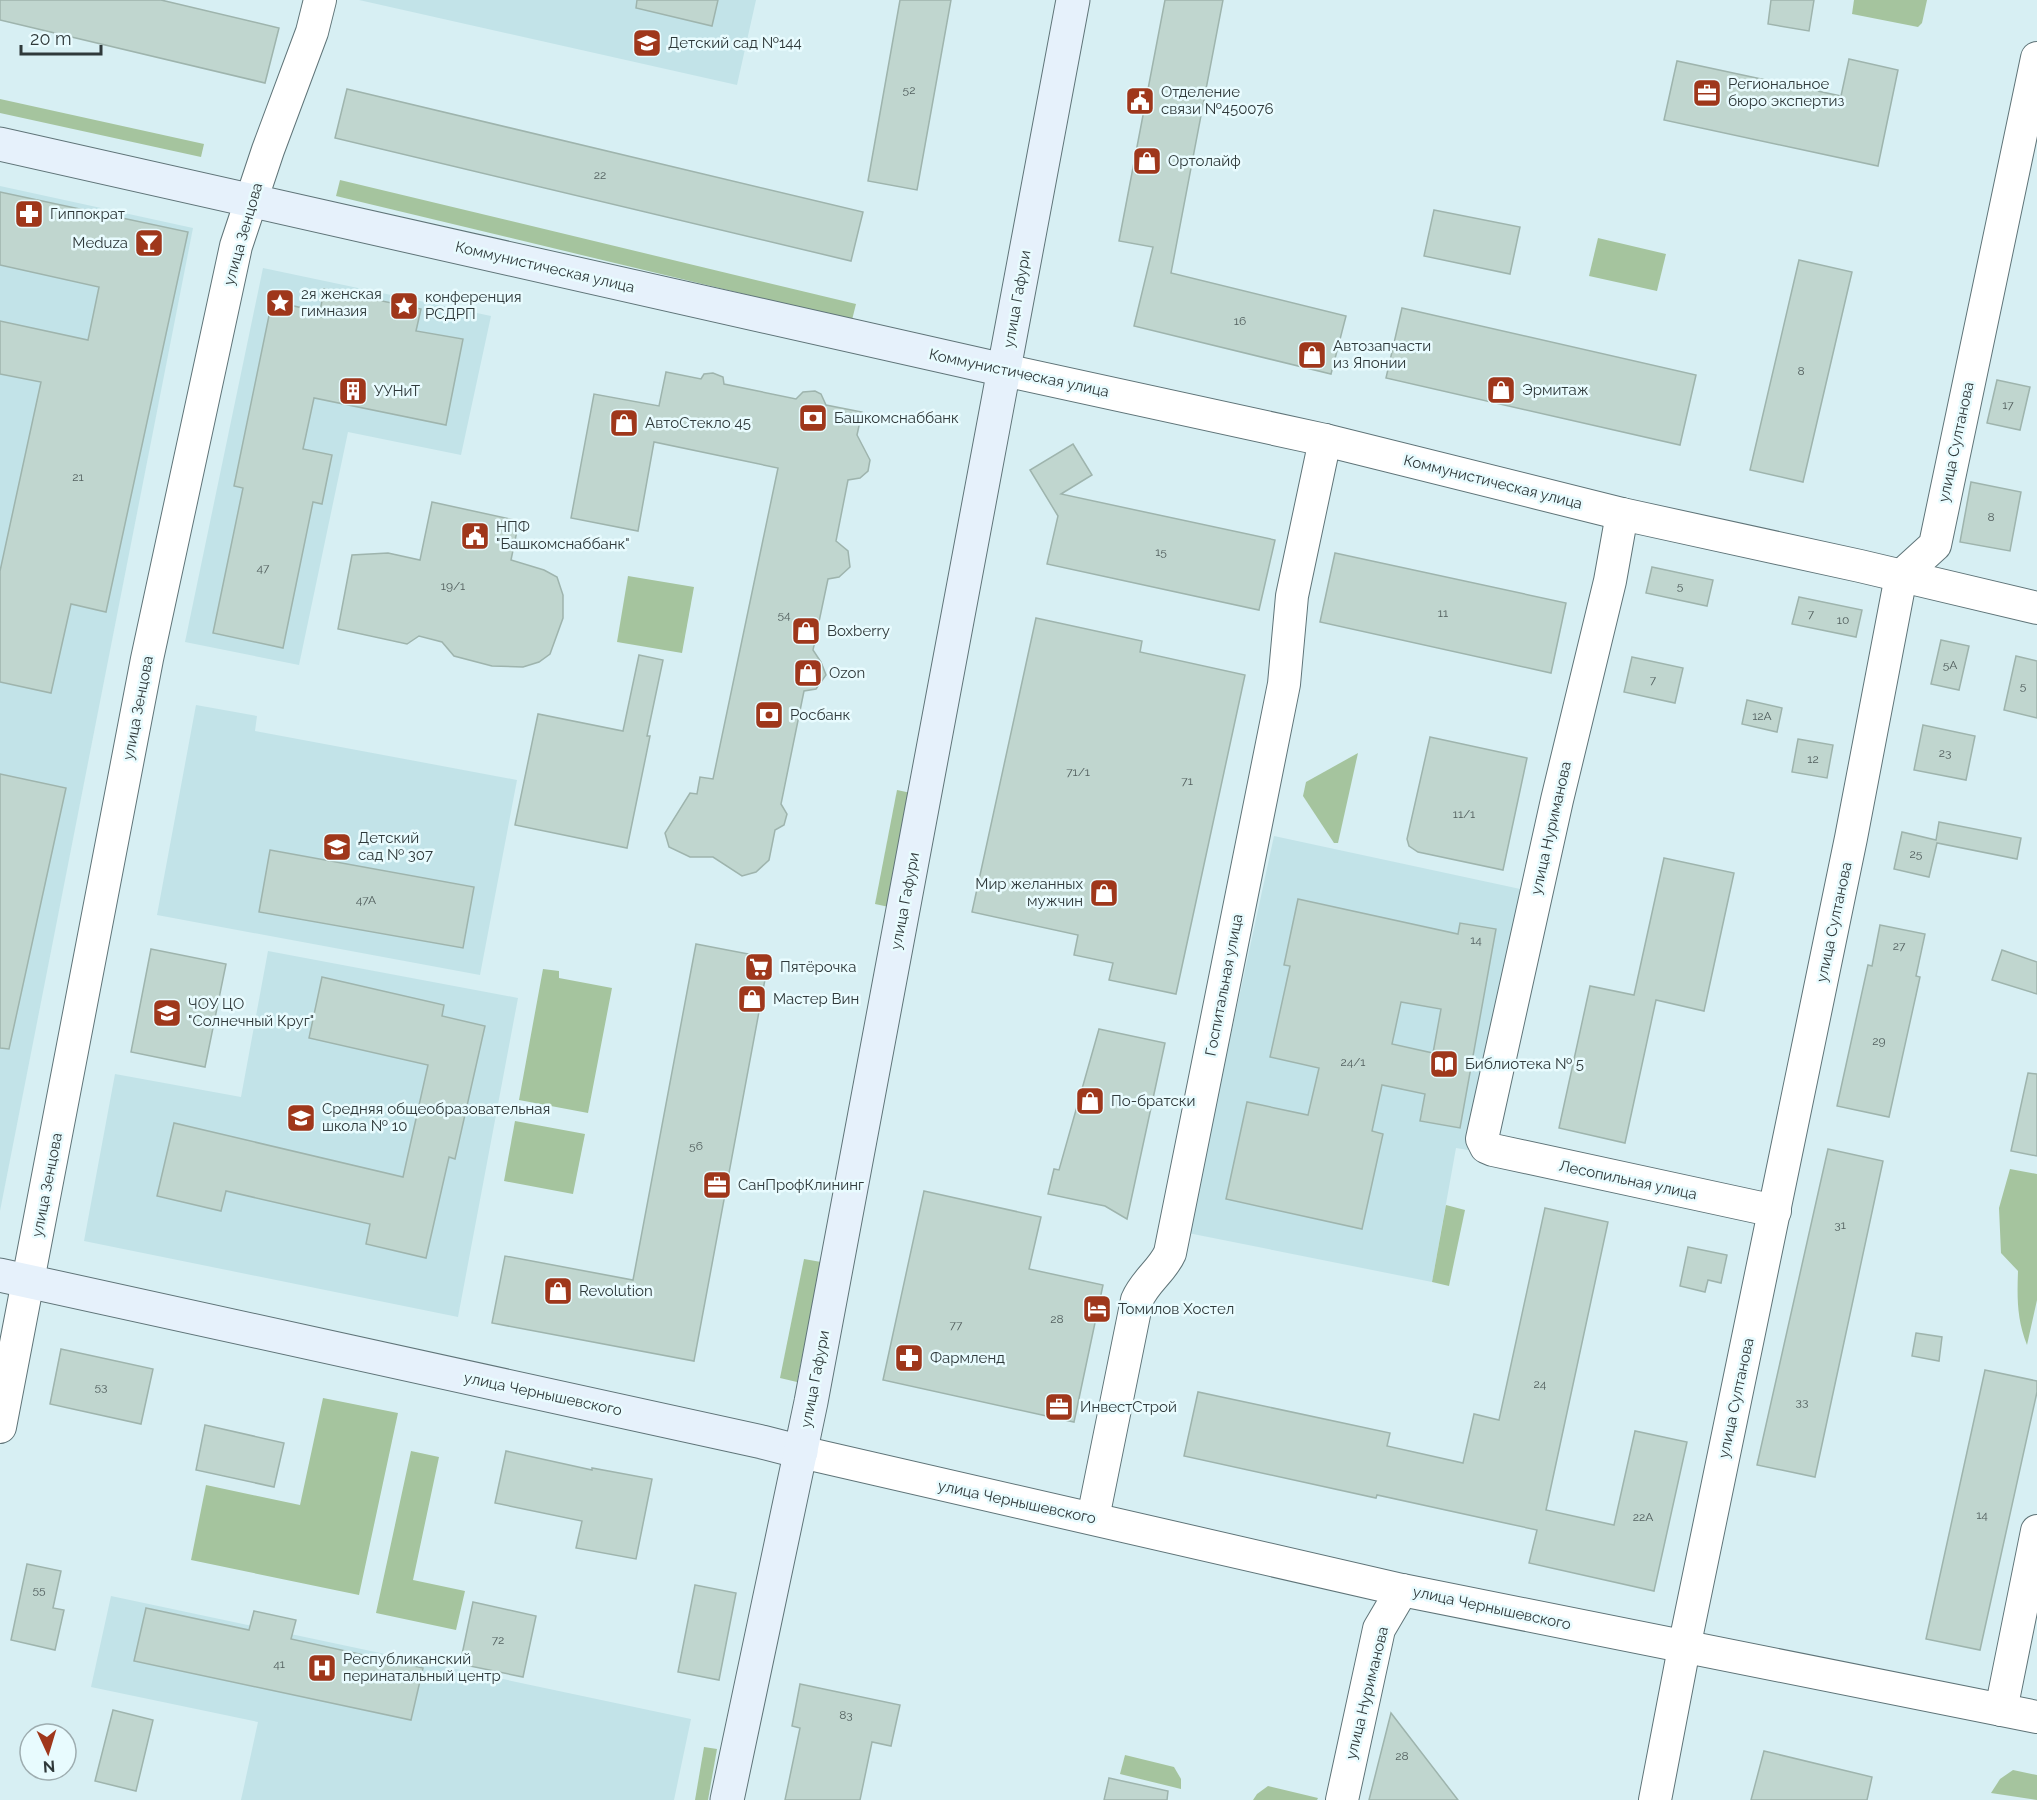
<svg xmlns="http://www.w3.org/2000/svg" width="2037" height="1800" font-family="Raleway,sans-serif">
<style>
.built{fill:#c2e3e8}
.green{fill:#a5c49e}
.building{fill:#c0d6cf;stroke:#9eb4ad;stroke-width:1.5;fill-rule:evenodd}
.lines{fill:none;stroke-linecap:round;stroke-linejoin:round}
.street-casing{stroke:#5f7478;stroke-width:34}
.secondary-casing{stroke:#5f7478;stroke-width:35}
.street{stroke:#fff;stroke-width:32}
.secondary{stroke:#e6f1fb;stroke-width:33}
.labels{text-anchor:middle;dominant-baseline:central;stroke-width:5;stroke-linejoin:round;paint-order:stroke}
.number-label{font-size:12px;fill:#53605f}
.poi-label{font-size:15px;fill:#2f393a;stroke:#e8fbfe;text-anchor:start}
.street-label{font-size:15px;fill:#2f393a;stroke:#e8fbfe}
</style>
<rect width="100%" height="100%" fill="#d7eff3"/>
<g class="built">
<polygon points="359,0 756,0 737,85"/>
<polygon points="0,186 193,228 0,1211"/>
<polygon points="263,268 491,316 461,455 348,432 299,665 185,642"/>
<polygon points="196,705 257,716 255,731 517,780 480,975 157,915"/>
<polygon points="1274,836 1525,890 1468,1150 1456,1148 1432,1282 1188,1233"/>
<polygon points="268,951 518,998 458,1317 84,1241 115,1074 241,1097"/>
<polygon points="111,1596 691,1719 674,1800 241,1800 258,1722 91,1687"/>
</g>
<g class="green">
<polygon points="1854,0 1927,0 1922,23 1918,27 1852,14"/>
<polygon points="0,99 204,144 201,157 0,113"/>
<polygon points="340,180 856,304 852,320 336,196"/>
<polygon points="1598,238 1666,254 1657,291 1589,276"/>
<polygon points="628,576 694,587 682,653 617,642"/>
<polygon points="1358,753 1338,843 1334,843 1303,796 1306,782"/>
<polygon points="897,790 911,793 889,907 875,904"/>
<polygon points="543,969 559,971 559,978 612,988 588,1113 519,1100"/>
<polygon points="515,1121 585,1134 573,1194 504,1181"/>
<path d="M2010,1169L2037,1174V1300L2027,1345C2017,1319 2017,1299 2018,1271L2001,1253L1999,1208Z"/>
<polygon points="1446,1205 1465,1210 1449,1286 1432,1282"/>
<polygon points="804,1259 821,1262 797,1382 780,1378"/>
<polygon points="323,1398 398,1413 359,1595 191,1560 206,1485 300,1505"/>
<polygon points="411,1451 439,1457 413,1580 465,1591 456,1630 376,1613"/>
<polygon points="704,1747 717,1749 708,1800 695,1800"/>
<polygon points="1125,1755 1174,1767 1181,1779 1181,1789 1120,1774"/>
<polygon points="2013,1770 2037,1775 2037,1800 1991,1793 2000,1779"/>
<polygon points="1268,1786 1318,1798 1317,1800 1253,1800 1257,1794"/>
</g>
<g class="building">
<polygon points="0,0 161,0 279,28 265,83 0,20"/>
<polygon points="637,0 718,0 712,26 636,8"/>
<polygon points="900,0 951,0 917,190 868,181"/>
<polygon points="1165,0 1223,0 1171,273 1346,316 1331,374 1134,326 1153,247 1119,241"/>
<polygon points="1771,0 1814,0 1809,31 1768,24"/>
<polygon points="1849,59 1898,70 1878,166 1664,120 1677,61 1841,96"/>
<polygon points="347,89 863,212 851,261 335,138"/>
<polygon points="0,192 188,232 106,612 71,604 51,693 0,682 0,571 41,382 0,374 0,321 88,340 99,287 0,265"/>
<polygon points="1434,210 1520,227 1510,274 1424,256"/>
<polygon points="1799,260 1852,272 1803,482 1750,470"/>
<polygon points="324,289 421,309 416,331 463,339 446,425 314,398 303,449 332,455 322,504 313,502 283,648 213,633 243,488 234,486 272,301 320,312"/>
<polygon points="1402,308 1696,375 1680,445 1386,378"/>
<polygon points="666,372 701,379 704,374 713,373 723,377 724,384 796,399 803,392 815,391 821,394 826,405 862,412 857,435 870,460 868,471 860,478 848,480 836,541 848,551 850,567 839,577 828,579 813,650 821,662 826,675 816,689 804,691 781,804 787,814 784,825 775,830 769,860 756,872 742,876 713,857 690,857 669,847 665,833 690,793 697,794 700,777 713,779 778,468 654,442 638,531 571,518 594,394 659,406"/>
<polygon points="1997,380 2030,387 2020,430 1987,423"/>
<polygon points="1073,444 1092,475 1061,494 1275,540 1259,610 1047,564 1058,516 1030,470"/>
<polygon points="1971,482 2021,492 2010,551 1960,542"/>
<polygon points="432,502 519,521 511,560 544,570 557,577 563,595 563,618 550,654 539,662 523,667 492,666 454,656 442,642 419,636 407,644 338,629 352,555 388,553 420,560"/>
<polygon points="1335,553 1566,603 1551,673 1320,622"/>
<polygon points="1652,567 1713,580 1707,606 1646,593"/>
<polygon points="1799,597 1862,610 1856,637 1792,624"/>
<polygon points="1036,618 1142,641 1140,652 1245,675 1176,994 1109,980 1113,963 1074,955 1078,935 972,912"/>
<polygon points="1941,640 1969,646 1959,690 1931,684"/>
<polygon points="639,655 663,660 647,736 650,736 627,848 515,825 538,714 623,731"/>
<polygon points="2016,656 2037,661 2037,718 2004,710"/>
<polygon points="1632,657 1683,668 1675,703 1624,692"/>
<polygon points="1747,700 1782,708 1777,732 1742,724"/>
<polygon points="1923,725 1975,736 1966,780 1914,770"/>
<polygon points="1430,737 1527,758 1503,870 1418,852 1409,846 1407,839"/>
<polygon points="1798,739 1833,745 1827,778 1792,772"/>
<polygon points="0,774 66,788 9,1049 0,1048"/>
<polygon points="1939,822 2021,838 2017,859 1937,843 1929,877 1894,869 1902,832 1936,840"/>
<polygon points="270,850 474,887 463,948 259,912"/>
<polygon points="1664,858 1734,873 1704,1011 1656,1000 1625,1143 1559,1128 1590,986 1634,995"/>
<path d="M1298,899L1458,934L1460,923L1496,929L1460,1128L1420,1121L1425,1094L1382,1085L1372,1131L1383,1134L1362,1229L1226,1199L1247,1102L1308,1115L1319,1068L1270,1057L1290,966L1284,965ZM1401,1002L1441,1009L1433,1053L1392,1044Z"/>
<polygon points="1880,925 1925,934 1916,976 1920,977 1889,1117 1837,1106 1868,965 1872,966"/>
<polygon points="696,944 769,958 694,1361 492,1323 505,1256 633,1280"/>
<polygon points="151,949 226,964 205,1067 131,1052"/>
<polygon points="2002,950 2037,962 2037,994 1992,980"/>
<polygon points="322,977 444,1005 442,1016 485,1026 455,1159 449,1157 426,1258 366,1244 370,1224 226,1191 221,1211 157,1196 174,1123 403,1177 428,1065 309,1038"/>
<polygon points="1099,1029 1165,1043 1127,1219 1105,1206 1048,1194 1054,1169 1059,1170"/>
<polygon points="2028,1073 2037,1074 2037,1156 2011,1151"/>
<polygon points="1828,1149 1883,1161 1815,1477 1757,1465"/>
<polygon points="924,1191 1041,1217 1029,1269 1103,1285 1074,1422 883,1380"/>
<polygon points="1545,1208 1608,1222 1546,1510 1614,1525 1635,1431 1687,1442 1654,1591 1529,1563 1537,1530 1377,1495 1376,1498 1184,1456 1198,1392 1390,1433 1387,1446 1463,1463 1474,1414 1499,1420"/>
<polygon points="1688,1247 1727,1255 1721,1283 1708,1280 1705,1292 1680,1286"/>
<polygon points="1916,1333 1942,1337 1939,1361 1912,1356"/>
<polygon points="61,1349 153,1369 141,1424 50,1404"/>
<polygon points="1985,1370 2037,1381 2037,1392 1980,1650 1926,1639"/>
<polygon points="205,1425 284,1443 274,1487 196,1470"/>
<polygon points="506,1451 592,1470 592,1468 652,1479 636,1559 576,1548 582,1521 495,1503"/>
<polygon points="27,1564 61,1571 53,1608 64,1610 55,1650 11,1640"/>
<polygon points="695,1585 736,1593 719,1680 678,1672"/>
<polygon points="473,1602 536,1616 523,1677 460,1664"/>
<polygon points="146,1608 249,1630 254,1611 296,1620 291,1639 423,1668 411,1720 134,1661"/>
<polygon points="800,1684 900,1705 891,1746 872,1742 860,1800 785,1800 800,1728 792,1726"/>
<polygon points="113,1710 153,1720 136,1791 95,1781"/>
<polygon points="1391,1713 1458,1800 1369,1800"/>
<polygon points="1764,1751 1872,1777 1867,1800 1751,1800"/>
<polygon points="1109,1778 1168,1791 1167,1800 1104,1800"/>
</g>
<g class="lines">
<g class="street-casing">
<g id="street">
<polyline points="1004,370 1325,440 1622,514 1860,566 2037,608"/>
<polyline points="1622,514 1610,581 1557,800 1482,1139 1486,1147 1493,1150 1775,1211"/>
<polyline points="0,1427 147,659 236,246 268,150 312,32 320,0"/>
<polyline points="801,1452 1402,1590 2037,1717"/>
<path d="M1093,1518L1137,1300C1145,1281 1162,1271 1170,1253L1284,684L1292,596L1325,440"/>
<polyline points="2001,1710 2037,1531"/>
<polyline points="1342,1800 1379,1629 1402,1590"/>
<polyline points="1655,1800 1684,1648 1851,838 1901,576 1935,545 2037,58"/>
</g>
</g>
<g class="secondary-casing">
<g id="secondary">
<polyline points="0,144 1004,370"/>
<polyline points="0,1275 762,1442 801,1452"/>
<polyline points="727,1800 811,1402 1073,0"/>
</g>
</g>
<use href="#street" class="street"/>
<use href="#secondary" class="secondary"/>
</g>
<defs>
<g id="school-square" transform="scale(1.5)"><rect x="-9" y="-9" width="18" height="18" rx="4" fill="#9f371b" stroke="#e8fbfe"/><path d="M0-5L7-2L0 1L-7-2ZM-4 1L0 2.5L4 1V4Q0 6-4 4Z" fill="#fff"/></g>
<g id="office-square" transform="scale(1.5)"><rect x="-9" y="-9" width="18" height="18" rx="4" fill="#9f371b" stroke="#e8fbfe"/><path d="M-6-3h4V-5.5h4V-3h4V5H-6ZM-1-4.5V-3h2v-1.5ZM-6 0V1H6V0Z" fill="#fff"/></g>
<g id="civic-square" transform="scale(1.5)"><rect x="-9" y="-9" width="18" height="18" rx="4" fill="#9f371b" stroke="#e8fbfe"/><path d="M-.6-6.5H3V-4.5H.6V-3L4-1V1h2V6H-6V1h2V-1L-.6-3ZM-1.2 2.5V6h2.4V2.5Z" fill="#fff"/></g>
<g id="shop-square" transform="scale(1.5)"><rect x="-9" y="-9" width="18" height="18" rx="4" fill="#9f371b" stroke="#e8fbfe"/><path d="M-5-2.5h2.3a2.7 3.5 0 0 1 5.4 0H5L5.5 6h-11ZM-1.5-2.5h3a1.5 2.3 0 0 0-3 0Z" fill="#fff"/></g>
<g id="pharmacy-square" transform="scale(1.5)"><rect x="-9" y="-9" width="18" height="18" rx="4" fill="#9f371b" stroke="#e8fbfe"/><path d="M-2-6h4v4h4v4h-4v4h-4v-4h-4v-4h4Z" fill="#fff"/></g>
<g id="bar-square" transform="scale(1.5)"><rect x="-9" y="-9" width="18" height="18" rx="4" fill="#9f371b" stroke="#e8fbfe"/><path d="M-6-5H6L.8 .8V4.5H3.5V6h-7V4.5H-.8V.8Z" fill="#fff"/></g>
<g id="sight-square" transform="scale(1.5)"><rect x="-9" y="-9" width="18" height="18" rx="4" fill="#9f371b" stroke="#e8fbfe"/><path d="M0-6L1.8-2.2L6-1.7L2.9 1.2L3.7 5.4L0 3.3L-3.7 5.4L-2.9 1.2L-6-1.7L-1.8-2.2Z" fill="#fff"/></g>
<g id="building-square" transform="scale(1.5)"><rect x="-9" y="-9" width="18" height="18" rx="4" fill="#9f371b" stroke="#e8fbfe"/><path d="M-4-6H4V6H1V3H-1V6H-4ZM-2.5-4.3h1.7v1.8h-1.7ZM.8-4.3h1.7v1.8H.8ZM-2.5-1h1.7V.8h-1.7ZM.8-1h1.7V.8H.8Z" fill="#fff"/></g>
<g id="bank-square" transform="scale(1.5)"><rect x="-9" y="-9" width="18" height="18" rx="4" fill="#9f371b" stroke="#e8fbfe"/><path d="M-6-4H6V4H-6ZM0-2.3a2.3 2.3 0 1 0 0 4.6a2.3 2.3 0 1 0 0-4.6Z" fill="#fff"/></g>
<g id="supermarket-square" transform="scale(1.5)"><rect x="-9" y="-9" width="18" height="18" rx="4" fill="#9f371b" stroke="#e8fbfe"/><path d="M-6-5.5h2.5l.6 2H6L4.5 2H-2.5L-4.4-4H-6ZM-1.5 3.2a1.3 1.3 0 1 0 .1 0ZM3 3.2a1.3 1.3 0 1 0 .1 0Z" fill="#fff"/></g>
<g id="library-square" transform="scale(1.5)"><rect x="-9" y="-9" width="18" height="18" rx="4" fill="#9f371b" stroke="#e8fbfe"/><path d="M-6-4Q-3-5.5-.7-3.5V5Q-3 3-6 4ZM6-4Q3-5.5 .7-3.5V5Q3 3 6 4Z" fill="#fff"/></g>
<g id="hotel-square" transform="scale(1.5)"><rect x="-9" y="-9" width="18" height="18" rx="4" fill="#9f371b" stroke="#e8fbfe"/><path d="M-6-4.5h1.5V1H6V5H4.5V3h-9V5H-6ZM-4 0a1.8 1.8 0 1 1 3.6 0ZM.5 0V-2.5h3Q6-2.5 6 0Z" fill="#fff"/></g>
<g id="hospital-square" transform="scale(1.5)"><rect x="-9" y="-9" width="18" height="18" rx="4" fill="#9f371b" stroke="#e8fbfe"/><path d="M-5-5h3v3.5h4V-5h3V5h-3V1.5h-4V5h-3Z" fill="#fff"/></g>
</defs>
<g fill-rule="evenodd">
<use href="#school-square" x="647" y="43"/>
<use href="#office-square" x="1707" y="93"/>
<use href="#civic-square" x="1140" y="101"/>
<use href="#shop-square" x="1147" y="161"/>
<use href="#pharmacy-square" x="29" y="214"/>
<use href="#bar-square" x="149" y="243"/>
<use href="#sight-square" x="280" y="303"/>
<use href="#sight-square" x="404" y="306"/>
<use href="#shop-square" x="1312" y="355"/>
<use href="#shop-square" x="1501" y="390"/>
<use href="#building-square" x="353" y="391"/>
<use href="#bank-square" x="813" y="418"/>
<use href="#shop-square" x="624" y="423"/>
<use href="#civic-square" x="475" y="536"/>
<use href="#shop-square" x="806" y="631"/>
<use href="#shop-square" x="808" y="673"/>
<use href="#bank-square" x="769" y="715"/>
<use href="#school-square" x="337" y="847"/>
<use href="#shop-square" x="1104" y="893"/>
<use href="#supermarket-square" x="759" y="967"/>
<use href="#shop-square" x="752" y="999"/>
<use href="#school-square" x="167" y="1013"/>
<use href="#library-square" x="1444" y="1064"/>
<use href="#shop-square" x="1090" y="1101"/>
<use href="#school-square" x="301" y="1118"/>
<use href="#office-square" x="717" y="1185"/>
<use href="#shop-square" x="558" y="1291"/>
<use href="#hotel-square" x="1097" y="1309"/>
<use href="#pharmacy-square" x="909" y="1358"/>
<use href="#office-square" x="1059" y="1407"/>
<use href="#hospital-square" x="322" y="1668"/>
</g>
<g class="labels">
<g class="number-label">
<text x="909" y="90">52</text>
<text x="600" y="175">22</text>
<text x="1240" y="321">16</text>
<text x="1801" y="371">8</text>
<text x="2008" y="405">17</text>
<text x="78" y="477">21</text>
<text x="1991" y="517">8</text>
<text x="1161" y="552">15</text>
<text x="263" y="568">47</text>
<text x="453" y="586">19/1</text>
<text x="1680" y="586">5</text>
<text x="1443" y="613">11</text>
<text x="1811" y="614">7</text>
<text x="784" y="615">54</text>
<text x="1843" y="620">10</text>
<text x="1950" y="665">5А</text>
<text x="1653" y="680">7</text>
<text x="2023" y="686">5</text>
<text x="1762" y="716">12А</text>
<text x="1945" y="753">23</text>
<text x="1813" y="759">12</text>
<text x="1078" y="772">71/1</text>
<text x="1187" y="781">71</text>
<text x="1464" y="814">11/1</text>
<text x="1916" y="854">25</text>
<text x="366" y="900">47А</text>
<text x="1476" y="940">14</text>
<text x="1899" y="946">27</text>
<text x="1879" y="1041">29</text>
<text x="1353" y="1062">24/1</text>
<text x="696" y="1146">56</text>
<text x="1840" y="1225">31</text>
<text x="1057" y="1319">28</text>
<text x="956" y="1325">77</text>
<text x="1540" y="1384">24</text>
<text x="101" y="1387">53</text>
<text x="1802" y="1402">33</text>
<text x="1982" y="1515">14</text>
<text x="1643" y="1517">22А</text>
<text x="39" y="1590">55</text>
<text x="498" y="1640">72</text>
<text x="279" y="1664">41</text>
<text x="846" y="1715">83</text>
<text x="1402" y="1756">28</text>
</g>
<g class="poi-label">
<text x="668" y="43">Детский сад №144</text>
<text x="1728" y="84">Региональное<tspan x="1728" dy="17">бюро экспертиз</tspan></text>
<text x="1161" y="92">Отделение<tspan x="1161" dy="17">связи №450076</tspan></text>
<text x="1168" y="161">Ортолайф</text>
<text x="50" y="214">Гиппократ</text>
<text x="128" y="243" text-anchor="end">Meduza</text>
<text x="301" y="294">2я женская<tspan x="301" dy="17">гимназия</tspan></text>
<text x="425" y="297">конференция<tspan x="425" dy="17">РСДРП</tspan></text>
<text x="1333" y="346">Автозапчасти<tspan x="1333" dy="17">из Японии</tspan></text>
<text x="1522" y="390">Эрмитаж</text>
<text x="374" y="391">УУНиТ</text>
<text x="834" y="418">Башкомснаббанк</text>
<text x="645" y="423">АвтоСтекло 45</text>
<text x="496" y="527">НПФ<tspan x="496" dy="17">"Башкомснаббанк"</tspan></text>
<text x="827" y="631">Boxberry</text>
<text x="829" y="673">Ozon</text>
<text x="790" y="715">Росбанк</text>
<text x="358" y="838">Детский<tspan x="358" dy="17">сад № 307</tspan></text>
<text x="1083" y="884" text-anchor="end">Мир желанных<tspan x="1083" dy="17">мужчин</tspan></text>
<text x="780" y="967">Пятёрочка</text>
<text x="773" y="999">Мастер Вин</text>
<text x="188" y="1004">ЧОУ ЦО<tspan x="188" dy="17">"Солнечный Круг"</tspan></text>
<text x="1465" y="1064">Библиотека № 5</text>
<text x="1111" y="1101">По-братски</text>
<text x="322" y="1109">Средняя общеобразовательная<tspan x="322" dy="17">школа № 10</tspan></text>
<text x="738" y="1185">СанПрофКлининг</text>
<text x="579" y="1291">Revolution</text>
<text x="1118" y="1309">Томилов Хостел</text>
<text x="930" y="1358">Фармленд</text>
<text x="1080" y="1407">ИнвестСтрой</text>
<text x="343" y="1659">Республиканский<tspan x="343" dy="17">перинатальный центр</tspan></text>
</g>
<g class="street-label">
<text transform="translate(243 234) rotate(-74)">улица Зенцова</text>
<text transform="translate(545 267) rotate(13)">Коммунистическая улица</text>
<text transform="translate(1017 299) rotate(-80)">улица Гафури</text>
<text transform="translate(1019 373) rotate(12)">Коммунистическая улица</text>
<text transform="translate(1956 442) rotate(-78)">улица Султанова</text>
<text transform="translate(1493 482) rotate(14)">Коммунистическая улица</text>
<text transform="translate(138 708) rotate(-79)">улица Зенцова</text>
<text transform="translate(1551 828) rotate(-77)">улица Нуриманова</text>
<text transform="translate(905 901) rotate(-79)">улица Гафури</text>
<text transform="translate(1834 922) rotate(-78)">улица Султанова</text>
<text transform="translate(1224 985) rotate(-79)">Госпитальная улица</text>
<text transform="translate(1628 1180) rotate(12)">Лесопильная улица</text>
<text transform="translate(47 1185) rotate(-79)">улица Зенцова</text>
<text transform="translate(815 1379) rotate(-79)">улица Гафури</text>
<text transform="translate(543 1394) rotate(12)">улица Чернышевского</text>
<text transform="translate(1736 1398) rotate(-78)">улица Султанова</text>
<text transform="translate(1017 1502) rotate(12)">улица Чернышевского</text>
<text transform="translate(1492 1608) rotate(12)">улица Чернышевского</text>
<text transform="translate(1367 1693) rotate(-76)">улица Нуриманова</text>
</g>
</g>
<g transform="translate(48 1752) rotate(176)"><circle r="28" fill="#e8fbfe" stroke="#9eadb0" stroke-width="1.5"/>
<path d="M0-4.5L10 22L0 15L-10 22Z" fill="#9f371b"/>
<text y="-9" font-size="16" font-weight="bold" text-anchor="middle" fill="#2f393a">N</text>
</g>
<path d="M21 45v9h80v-9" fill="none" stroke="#2f393a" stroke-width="3"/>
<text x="30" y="45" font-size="18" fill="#2f393a" stroke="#e8fbfe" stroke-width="4.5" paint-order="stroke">20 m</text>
</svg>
